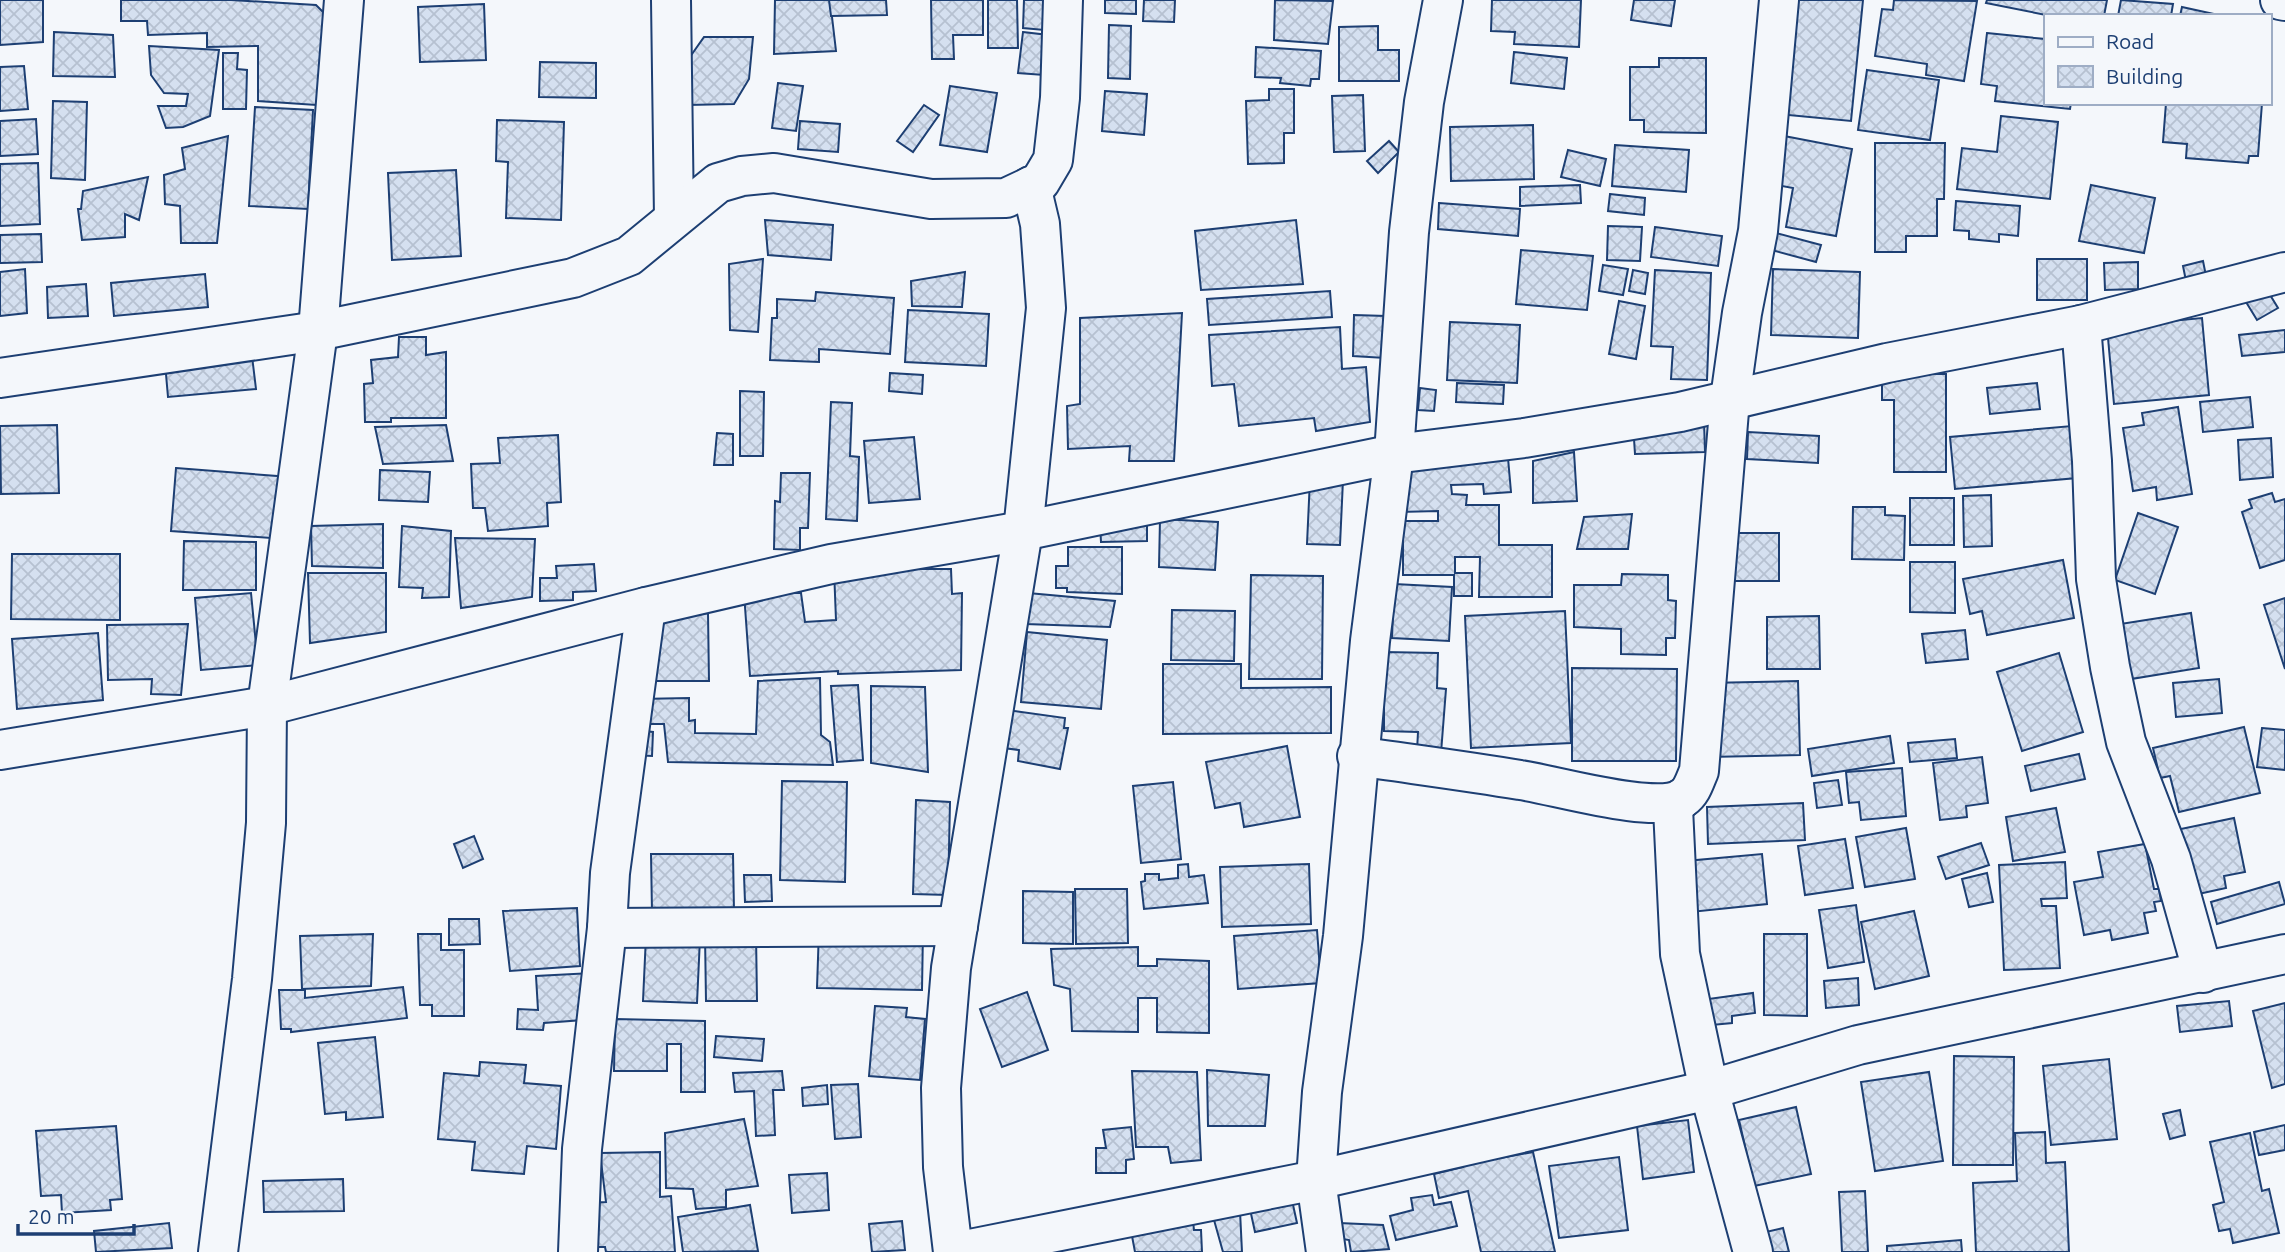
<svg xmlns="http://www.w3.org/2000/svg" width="2285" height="1252" font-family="Ubuntu,sans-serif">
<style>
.building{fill:url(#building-cross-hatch);stroke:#1d3f73;stroke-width:2}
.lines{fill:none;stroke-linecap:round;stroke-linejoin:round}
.minor-casing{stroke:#1d3f73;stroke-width:42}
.minor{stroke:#f4f7fb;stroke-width:38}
</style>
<defs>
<pattern id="building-cross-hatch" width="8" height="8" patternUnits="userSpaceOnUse" patternTransform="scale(1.75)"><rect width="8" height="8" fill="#d5e0f0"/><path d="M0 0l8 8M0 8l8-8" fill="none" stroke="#b6c1d1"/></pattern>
</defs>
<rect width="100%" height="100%" fill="#f4f7fb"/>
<g class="building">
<polygon points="0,0 43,0 43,42 0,45"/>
<polygon points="121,0 231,0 316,5 327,16 331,106 258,101 258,46 207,47 207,33 148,35 147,21 121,21"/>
<polygon points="775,0 830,0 836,51 774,54"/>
<polygon points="829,0 886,0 887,15 831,16"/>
<polygon points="931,0 983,0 983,35 953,35 954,59 932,59"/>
<polygon points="988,0 1017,0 1018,48 988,48"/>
<polygon points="1024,0 1046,0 1044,30 1023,28"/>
<polygon points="1105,0 1136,0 1136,14 1105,13"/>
<polygon points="1144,0 1175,0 1174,22 1143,21"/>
<polygon points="1275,0 1333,1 1328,44 1274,40"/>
<polygon points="1492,0 1581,0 1579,47 1514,44 1515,32 1491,31"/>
<polygon points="1634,0 1675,0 1671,26 1631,20"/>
<polygon points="1789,0 1863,0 1851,121 1777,114"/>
<polygon points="1894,0 1977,1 1964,81 1926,75 1927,64 1875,56 1882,9 1893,10"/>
<polygon points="1987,0 2107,0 2104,16 2051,16 1986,3"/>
<polygon points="2121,0 2173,4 2171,16 2118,16"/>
<polygon points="484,4 486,60 420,62 418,7"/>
<polygon points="2182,7 2223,16 2180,16"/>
<polygon points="1109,25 1131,26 1130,79 1108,78"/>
<polygon points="1378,26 1378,50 1399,50 1399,81 1339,81 1339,27"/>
<polygon points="54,32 113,35 115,77 53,76"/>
<polygon points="1023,32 1048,35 1044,75 1018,73"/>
<polygon points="1987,33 2045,39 2045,103 2071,103 2070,109 1995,101 1997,86 1981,84"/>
<polygon points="704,37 753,37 749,79 734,104 688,105 685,64"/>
<polygon points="149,46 219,50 210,116 183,127 166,128 158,106 186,106 188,94 164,93 151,75"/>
<polygon points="1256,47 1321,51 1319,79 1311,79 1310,86 1280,83 1281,78 1255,77"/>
<polygon points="1514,52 1567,58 1564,89 1511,83"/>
<polygon points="223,53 238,53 237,69 247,70 246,109 223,109"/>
<polygon points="1659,58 1706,58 1706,133 1644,132 1644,120 1630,120 1630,67 1659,67"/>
<polygon points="540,62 596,63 596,98 539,97"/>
<polygon points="24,66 28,109 0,111 0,67"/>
<polygon points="1867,70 1939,80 1930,140 1858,130"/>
<polygon points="778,83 803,86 796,131 772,128"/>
<polygon points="950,86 997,93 987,152 940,145"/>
<polygon points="1269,89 1294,89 1294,133 1284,133 1284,163 1248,164 1246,101 1269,100"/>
<polygon points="1105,91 1147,94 1144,135 1102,131"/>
<polygon points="1363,95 1365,151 1334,152 1332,96"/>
<polygon points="53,101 87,102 85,180 51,178"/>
<polygon points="2166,103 2262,103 2258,156 2249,156 2248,163 2186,158 2187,144 2163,142"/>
<polygon points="924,105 939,115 913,152 897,141"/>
<polygon points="255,107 313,110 308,209 249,206"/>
<polygon points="2001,116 2058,122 2050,199 1957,189 1962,148 1997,152"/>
<polygon points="36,119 38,154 0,156 0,121"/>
<polygon points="497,120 564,122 561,220 506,218 508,162 496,161"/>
<polygon points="800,121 840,124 838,152 798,149"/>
<polygon points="1533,125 1534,179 1451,181 1450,127"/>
<polygon points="1779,135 1852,149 1836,236 1786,227 1793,188 1771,184"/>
<polygon points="228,136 217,243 181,243 180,206 165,204 164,175 185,169 182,148"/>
<polygon points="1389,141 1399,152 1378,173 1367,161"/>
<polygon points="1875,143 1945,143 1944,199 1937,199 1937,236 1906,236 1906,252 1875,252"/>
<polygon points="1615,145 1689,150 1686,192 1612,186"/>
<polygon points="1568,150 1606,159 1600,186 1561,177"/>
<polygon points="38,163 40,224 0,226 0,164"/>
<polygon points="456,170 461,256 392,260 388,173"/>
<polygon points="148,177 139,220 125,214 125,237 82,240 78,209 81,209 83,191"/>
<polygon points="1580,185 1581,203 1520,206 1520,187"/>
<polygon points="2091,185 2155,198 2144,253 2079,241"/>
<polygon points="1610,194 1645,198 1644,215 1608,211"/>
<polygon points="1956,201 2020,206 2018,236 1999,234 1999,242 1969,239 1969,231 1954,230"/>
<polygon points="1439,203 1520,209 1518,236 1438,229"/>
<polygon points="765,220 833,225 831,260 768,255"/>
<polygon points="1296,220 1303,284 1201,290 1195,231"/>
<polygon points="1608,226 1642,227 1640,261 1607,260"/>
<polygon points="1655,227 1722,236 1718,266 1651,257"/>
<polygon points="1769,231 1821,245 1816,262 1764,248"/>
<polygon points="41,234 42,262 0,263 0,235"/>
<polygon points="1521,250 1593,256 1587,310 1516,304"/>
<polygon points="763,259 758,332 730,330 729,264"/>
<rect x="2037" y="259" width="50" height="41"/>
<polygon points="2203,261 2207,281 2187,286 2183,266"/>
<polygon points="2138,262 2138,289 2105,290 2104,263"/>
<polygon points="1603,265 1628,269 1623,295 1599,291"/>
<polygon points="25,269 27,313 0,316 0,272"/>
<polygon points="1773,269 1860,272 1858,338 1771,335"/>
<polygon points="1633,270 1648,273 1645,294 1629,291"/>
<polygon points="1655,270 1711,273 1707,380 1671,379 1673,347 1651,346"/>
<polygon points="965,272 962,307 912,306 911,281"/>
<polygon points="205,274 208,307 114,316 111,283"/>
<polygon points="86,284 88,316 48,318 47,287"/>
<polygon points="2264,285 2278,308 2257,320 2243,297"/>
<polygon points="1330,291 1332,317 1209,325 1207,299"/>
<polygon points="816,292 894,298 890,354 819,349 819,362 770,360 772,318 777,318 777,299 815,301"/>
<polygon points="1619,301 1645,306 1636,359 1609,354"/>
<polygon points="908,310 989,314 986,366 905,362"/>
<polygon points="1182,313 1174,461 1129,461 1130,446 1068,449 1067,406 1080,404 1080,318"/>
<polygon points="1354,315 1386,316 1385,358 1353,356"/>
<polygon points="2202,318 2209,395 2114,404 2107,327"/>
<polygon points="1450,322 1520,325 1517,383 1447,380"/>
<polygon points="1340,327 1342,369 1366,367 1370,422 1316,431 1314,418 1239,426 1234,384 1212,386 1209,335"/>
<polygon points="2285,330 2285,352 2242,356 2239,335"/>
<polygon points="399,337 426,337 426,355 446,352 446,418 391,418 391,422 365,422 364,384 373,383 371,360 398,357"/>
<polygon points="252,356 256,389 168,397 165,363"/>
<polygon points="890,373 923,375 922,394 889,391"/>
<polygon points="1882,374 1946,374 1946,472 1894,472 1894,400 1882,400"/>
<polygon points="1457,383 1504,385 1503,404 1456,402"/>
<polygon points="2037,383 2040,409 1990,414 1987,388"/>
<polygon points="1420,388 1436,390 1434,411 1418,410"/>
<polygon points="740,391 764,392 763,456 740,456"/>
<polygon points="2250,397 2253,427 2203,432 2200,402"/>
<polygon points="831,402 852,403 850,456 859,457 857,521 826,519"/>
<polygon points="2178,407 2192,494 2157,500 2156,487 2133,491 2123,428 2144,425 2142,413"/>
<polygon points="1704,421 1705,452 1635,454 1633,424"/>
<polygon points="57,425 59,493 1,494 0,426"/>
<polygon points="446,425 453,461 383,464 375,427"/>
<polygon points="2072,426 2077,478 1955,489 1950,437"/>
<polygon points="1748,432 1819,436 1818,463 1747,459"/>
<polygon points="717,433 733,434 733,465 714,465"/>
<polygon points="558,435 561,502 547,503 548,526 488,531 485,508 473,508 471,464 500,463 498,438"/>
<polygon points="914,437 920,499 869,503 864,441"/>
<polygon points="2271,438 2273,477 2240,480 2238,440"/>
<polygon points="1574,452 1577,501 1533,503 1533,461"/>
<polygon points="1508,458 1511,492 1484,494 1483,484 1451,485 1452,494 1467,495 1466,505 1499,505 1499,545 1552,545 1552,597 1479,597 1480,557 1455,557 1455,573 1472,573 1472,596 1454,596 1454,575 1403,575 1403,521 1438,521 1438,511 1399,512 1398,465"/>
<polygon points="176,468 290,477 285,539 171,531"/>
<polygon points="380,470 430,472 428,502 379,500"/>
<polygon points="781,473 810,473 808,528 800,528 800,550 774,549 775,501 780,502"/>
<polygon points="1310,479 1343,480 1340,545 1307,544"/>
<polygon points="2272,493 2275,502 2285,499 2285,560 2260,568 2242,512 2252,508 2249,500"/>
<polygon points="1991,495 1992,546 1964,547 1963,496"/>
<rect x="1910" y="498" width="44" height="47"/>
<polygon points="1853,507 1885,507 1885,515 1905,516 1904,560 1852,559"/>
<polygon points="2138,513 2178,527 2155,594 2115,580"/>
<polygon points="1632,514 1628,549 1577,549 1584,517"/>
<polygon points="1160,519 1218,522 1215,570 1159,567"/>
<polygon points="1147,523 1147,541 1101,542 1100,524"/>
<polygon points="383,524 383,568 312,566 311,526"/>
<polygon points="402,526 451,531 449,597 422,598 423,588 399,587"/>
<rect x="1731" y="533" width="48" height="48"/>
<polygon points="455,538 535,539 532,597 461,608"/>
<polygon points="184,541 256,542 256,590 183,590"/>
<polygon points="1068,547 1122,547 1122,594 1067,592 1067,588 1056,588 1056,566 1068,566"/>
<polygon points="12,554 120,554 120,620 11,619"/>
<polygon points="2063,560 2074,618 1987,635 1982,611 1970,614 1963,579"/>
<polygon points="1910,562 1955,562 1955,613 1910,612"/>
<polygon points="594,564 596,591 573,592 573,600 540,601 540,578 557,578 556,566"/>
<polygon points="834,569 951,569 952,594 962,593 961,670 838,674 838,671 750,676 744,593 801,593 805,622 836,620"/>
<polygon points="308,573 386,573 386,632 310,643"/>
<polygon points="1622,574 1668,575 1668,600 1676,601 1675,638 1666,638 1666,655 1621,654 1621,629 1574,627 1574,585 1621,585"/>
<polygon points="1251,575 1323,576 1322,679 1249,679"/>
<polygon points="1394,584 1452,587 1449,641 1392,638"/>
<polygon points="251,593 258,665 201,670 195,598"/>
<polygon points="1028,593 1115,601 1110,627 1026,624"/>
<polygon points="2285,598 2285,669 2264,605"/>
<polygon points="1172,610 1235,611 1234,661 1171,660"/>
<polygon points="1565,611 1571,743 1471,748 1465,616"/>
<polygon points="708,613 709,681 653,681 652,615"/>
<polygon points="2191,613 2199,668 2131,679 2114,625"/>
<polygon points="1819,616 1820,669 1767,669 1767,617"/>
<polygon points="188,624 181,695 151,694 152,679 108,680 107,625"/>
<polygon points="1965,630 1968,659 1926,663 1922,634"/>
<polygon points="1027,632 1107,640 1101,709 1021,702"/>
<polygon points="98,633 103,700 17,709 12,639"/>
<polygon points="1384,652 1438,653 1437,688 1446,689 1441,753 1417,751 1418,732 1384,731"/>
<polygon points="2059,653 2083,732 2022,751 1997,672"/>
<polygon points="1163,664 1241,664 1241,688 1331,687 1331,733 1163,734"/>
<polygon points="1572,668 1677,669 1676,761 1572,761"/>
<polygon points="820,678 821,735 830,742 833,765 668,762 664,724 639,724 639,699 689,698 689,721 695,720 695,733 756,734 758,681"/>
<polygon points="2219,679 2222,713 2176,717 2173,683"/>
<polygon points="1798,681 1800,755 1708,757 1706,683"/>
<polygon points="858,685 863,760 837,762 831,686"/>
<polygon points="871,686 925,687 928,772 871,763"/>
<polygon points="999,709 1065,718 1064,728 1068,728 1060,769 1018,761 1019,750 995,747"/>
<polygon points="2244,727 2260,793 2179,812 2170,776 2160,778 2153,748"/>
<polygon points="2262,728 2285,730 2285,770 2257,767"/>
<polygon points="633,730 653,732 652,756 632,755"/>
<polygon points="1890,736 1894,763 1812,776 1808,749"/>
<polygon points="1955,739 1957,758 1910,762 1908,743"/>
<polygon points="1287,746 1300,817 1244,827 1240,803 1215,808 1206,762"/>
<polygon points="2079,754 2085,779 2031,791 2025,766"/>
<polygon points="1982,757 1988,803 1966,806 1967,817 1940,820 1933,763"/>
<polygon points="1902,768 1906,816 1861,820 1859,802 1849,803 1846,772"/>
<polygon points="1838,780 1842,805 1817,808 1814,783"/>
<polygon points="782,781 847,782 845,882 780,880"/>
<polygon points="1173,782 1181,859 1141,863 1133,786"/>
<polygon points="916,800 950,802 948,895 913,894"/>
<polygon points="1803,803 1805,840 1708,844 1707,807"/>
<polygon points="2056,808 2065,852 2013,861 2006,817"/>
<polygon points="2234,818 2245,872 2224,876 2226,888 2189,896 2176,830"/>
<polygon points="1906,828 1915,879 1865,887 1856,837"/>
<polygon points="474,836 483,859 463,868 454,844"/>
<polygon points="1845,839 1853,888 1805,895 1798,846"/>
<polygon points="1981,843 1989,865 1946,879 1938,857"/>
<polygon points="2145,844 2154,889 2159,889 2161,901 2154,902 2156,911 2144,913 2148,933 2112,940 2110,930 2084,935 2074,882 2103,877 2098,852"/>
<polygon points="651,854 733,854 734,911 652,912"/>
<polygon points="1762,854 1767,904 1691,912 1686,861"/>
<polygon points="2065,862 2067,898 2041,899 2042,906 2056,906 2060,968 2004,970 1999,865"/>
<polygon points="1188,864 1189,877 1204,875 1208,903 1144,909 1141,882 1145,881 1145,874 1159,874 1159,880 1178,878 1178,865"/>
<polygon points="1309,864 1311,924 1222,927 1220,867"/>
<polygon points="1987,873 1993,902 1969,907 1962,879"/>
<polygon points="744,875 771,875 772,901 745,902"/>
<polygon points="2279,882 2285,904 2217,924 2211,902"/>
<polygon points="1075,889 1127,889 1128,943 1076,944"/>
<polygon points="1023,891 1073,892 1073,944 1023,943"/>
<polygon points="1856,905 1864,962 1828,968 1819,910"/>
<polygon points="577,908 580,966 510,971 503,911"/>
<polygon points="1914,911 1929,976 1875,989 1861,922"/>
<polygon points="449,919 479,919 480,944 449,945"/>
<polygon points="819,929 923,931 922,990 817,988"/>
<polygon points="1317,930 1321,983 1238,989 1234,936"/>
<polygon points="373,934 371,986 302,989 300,936"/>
<polygon points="418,934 441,934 441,950 464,950 464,1016 432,1016 432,1005 420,1005"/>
<polygon points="756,934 757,1001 706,1001 705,935"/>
<polygon points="1764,934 1807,934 1807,1016 1764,1015"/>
<polygon points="646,936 700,938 697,1003 643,1001"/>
<polygon points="1138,947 1138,966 1157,966 1157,959 1209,961 1209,1033 1157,1032 1157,998 1138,998 1138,1032 1072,1031 1070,989 1054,985 1051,949"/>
<polygon points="592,973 596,1019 544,1023 543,1030 517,1029 518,1009 538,1010 536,976"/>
<polygon points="1858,978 1859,1005 1826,1008 1824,981"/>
<polygon points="403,987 407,1018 291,1032 291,1029 281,1029 279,990 305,990 305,998"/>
<polygon points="1027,992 1048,1050 1002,1067 980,1009"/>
<polygon points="1753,993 1755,1013 1732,1016 1732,1023 1712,1025 1708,999"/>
<polygon points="2229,1001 2232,1026 2180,1032 2177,1006"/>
<polygon points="2285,1003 2285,1084 2272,1088 2253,1011"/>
<polygon points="875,1006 907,1008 906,1017 925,1019 920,1080 869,1076"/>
<polygon points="615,1019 705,1021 705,1092 681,1092 681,1044 667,1044 667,1071 614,1071"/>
<polygon points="716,1036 764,1039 762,1061 714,1057"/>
<polygon points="375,1037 383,1117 346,1120 346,1112 325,1114 318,1043"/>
<polygon points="1954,1056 2014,1057 2013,1165 1953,1165"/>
<polygon points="2109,1059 2117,1139 2051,1145 2043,1066"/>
<polygon points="480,1062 526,1065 524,1083 561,1086 556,1149 527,1146 524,1174 472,1170 475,1142 438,1139 444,1073 479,1076"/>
<polygon points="1207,1070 1269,1075 1265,1126 1208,1126"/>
<polygon points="782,1071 784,1090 773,1090 775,1135 756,1136 754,1091 735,1092 733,1073"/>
<polygon points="1132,1071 1197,1072 1201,1160 1171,1163 1168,1147 1136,1147"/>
<polygon points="1929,1072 1943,1161 1875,1171 1861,1082"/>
<polygon points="858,1084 861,1137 835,1139 831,1085"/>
<polygon points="827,1085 828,1104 803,1106 802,1088"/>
<polygon points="1796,1107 1811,1174 1754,1186 1739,1120"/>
<polygon points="2180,1110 2185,1135 2170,1139 2163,1114"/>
<polygon points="744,1119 758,1186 726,1190 726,1207 696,1209 693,1189 666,1188 665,1133"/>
<polygon points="1688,1120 1694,1172 1643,1179 1637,1126"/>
<polygon points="2285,1125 2285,1150 2259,1155 2254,1132"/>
<polygon points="116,1126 122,1199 110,1200 111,1210 62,1213 61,1195 41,1196 36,1131"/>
<polygon points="1131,1127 1134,1159 1126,1160 1126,1173 1096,1173 1096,1148 1106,1148 1103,1130"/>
<polygon points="2045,1132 2046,1163 2065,1162 2069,1252 1976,1252 1973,1183 2017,1181 2015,1133"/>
<polygon points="2250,1133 2262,1191 2269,1189 2279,1233 2233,1243 2230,1229 2219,1231 2213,1205 2224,1202 2210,1142"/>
<polygon points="1499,1150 1500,1158 1533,1152 1555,1252 1481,1252 1468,1191 1439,1198 1434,1174 1463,1167 1461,1158"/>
<polygon points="660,1152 660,1197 671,1196 675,1252 606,1252 605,1247 591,1247 587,1203 606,1202 600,1153"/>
<polygon points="1619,1157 1628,1230 1559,1238 1549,1166"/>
<polygon points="827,1173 829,1210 792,1213 789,1175"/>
<polygon points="343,1179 344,1211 264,1212 263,1181"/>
<polygon points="1290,1191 1297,1223 1255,1232 1248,1200"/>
<polygon points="1865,1191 1868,1252 1842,1252 1839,1192"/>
<polygon points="1432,1195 1434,1205 1451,1202 1457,1226 1396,1240 1390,1216 1413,1210 1411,1198"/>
<polygon points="750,1205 758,1251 683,1252 678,1217"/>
<polygon points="1240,1211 1242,1252 1223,1252 1214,1220"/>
<polygon points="1192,1212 1194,1230 1201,1230 1202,1252 1135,1252 1129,1220"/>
<polygon points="902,1221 905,1250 872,1252 869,1224"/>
<polygon points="169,1223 172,1248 96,1252 94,1231"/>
<polygon points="1339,1223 1383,1225 1389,1249 1351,1252 1349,1240 1337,1238"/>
<polygon points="1783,1228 1789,1252 1757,1252 1753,1235"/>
<polygon points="1961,1240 1962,1252 1887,1252 1887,1246"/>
</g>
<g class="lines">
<g class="minor-casing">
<g id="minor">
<polyline points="671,0 674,218"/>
<polyline points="2280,0 2285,1"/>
<polyline points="2081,325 2092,461 2096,579 2110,667 2126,742 2171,859 2203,973"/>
<polyline points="0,378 318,331 573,278 629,256 718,183 742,176 774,173 931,199 1006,198 1040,182 1053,160 1060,98 1063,0"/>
<polyline points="0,750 267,706 646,607 831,564 1023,531 1394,454 1524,438 1680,412 1887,363 2081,325 2285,272"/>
<path d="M1357,756C1411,764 1466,771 1520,780C1555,785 1655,815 1683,798C1692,792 1695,780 1699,771L1730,399L1742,313L1758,231L1779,0"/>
<polyline points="1682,798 1673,808 1680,954 1709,1090 1753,1252"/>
<polyline points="607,928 958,926"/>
<polyline points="218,1252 252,979 266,823 267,706 318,331 344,0"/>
<polyline points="578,1252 582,1149 607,928 610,873 646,607"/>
<polyline points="953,1252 943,1167 941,1088 951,968 1023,531 1046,308 1040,224 1031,186"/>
<polyline points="955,1252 1316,1180 1709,1090 1858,1045 2285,954"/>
<polyline points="1326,1252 1316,1180 1322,1092 1343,936 1370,641 1394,454 1409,232 1424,102 1443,0"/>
</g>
</g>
<use href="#minor" class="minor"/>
</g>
<rect x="2044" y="14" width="228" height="91" fill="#f4f7fb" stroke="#9eadc5" stroke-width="2"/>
<rect x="2058" y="37" width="35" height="10" fill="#f4f7fb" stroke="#9eadc5" stroke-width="2"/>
<text x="2106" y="49" font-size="21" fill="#1d3f73">Road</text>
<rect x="2058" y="66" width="35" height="21" fill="url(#building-cross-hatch)" stroke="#9eadc5" stroke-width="2"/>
<text x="2106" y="84" font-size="21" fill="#1d3f73">Building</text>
<path d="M18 1224v10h116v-10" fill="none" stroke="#1d3f73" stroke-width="3.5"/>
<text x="28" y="1224" font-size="21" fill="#1d3f73" stroke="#f4f7fb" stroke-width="5" paint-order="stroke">20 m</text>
</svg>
